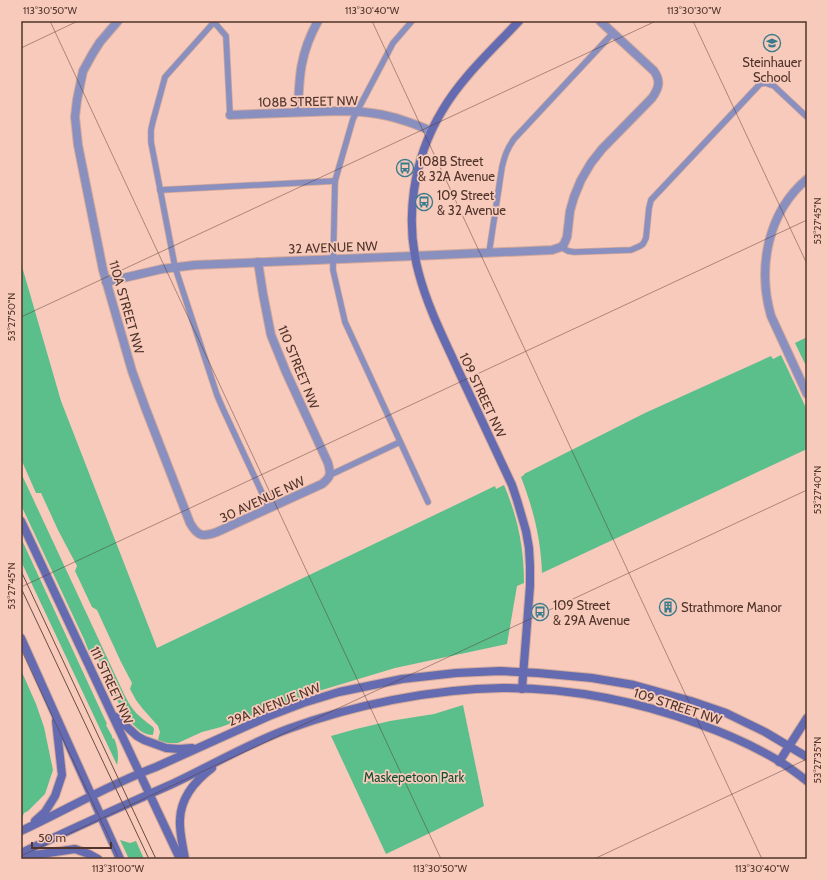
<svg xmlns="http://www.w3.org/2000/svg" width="828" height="880" font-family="Cabin,sans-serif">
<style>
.green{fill:#5bbf8b}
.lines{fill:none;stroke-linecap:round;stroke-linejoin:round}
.lane-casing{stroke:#d2a99b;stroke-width:7}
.street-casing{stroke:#d2a99b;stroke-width:10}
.secondary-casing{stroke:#d2a99b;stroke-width:10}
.lane{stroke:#898fbf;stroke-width:5.5}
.street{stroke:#898fbf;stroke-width:8}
.secondary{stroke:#656bb1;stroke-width:8}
.tram{stroke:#6c4d42;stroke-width:1}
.ticks{fill:none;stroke:#51342a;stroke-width:1;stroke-opacity:0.45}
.labels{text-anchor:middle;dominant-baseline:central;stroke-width:3.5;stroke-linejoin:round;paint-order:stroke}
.poi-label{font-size:13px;fill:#51342a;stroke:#f7cabb;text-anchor:start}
.street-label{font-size:13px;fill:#51342a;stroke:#f7cabb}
.park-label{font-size:13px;fill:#144e33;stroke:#f7cabb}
.neatline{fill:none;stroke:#51342a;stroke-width:1.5}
.ticks-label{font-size:10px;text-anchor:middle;fill:#51342a}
</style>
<rect width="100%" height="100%" fill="#f7cabb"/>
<g class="green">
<path d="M21,263L61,401L157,648L495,486L496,489L504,485C518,518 524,548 524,583L517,586L507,644L395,668L312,693L221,727L202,732L178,743H169L159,742L158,740L160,732L158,726L142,708L136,700L130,689L132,683L121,662L97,610L92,607L75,571L77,566L58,530L41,493H36L21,459L22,449Z"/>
<polygon points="807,337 807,368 795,343"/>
<path d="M781,355L807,410V449L542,573C541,539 533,508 521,477L524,475V474L645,413L771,356L773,359Z"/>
<path d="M21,473L125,696C133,712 139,716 153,727L154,729L153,735C128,736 107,678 98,658L100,657L98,651L90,654L84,639L21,505Z"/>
<path d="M21,538L107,724L106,725L112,736V737L113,739L114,738C118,748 119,756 117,765L21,561Z"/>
<polygon points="21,670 36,704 44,727 53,770 45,794 28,811 24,813 21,821"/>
<polygon points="463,705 484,806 434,831 386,854 331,736 356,729 390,721 434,714"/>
<polygon points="120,840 130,843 136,841 144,859 129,859"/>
</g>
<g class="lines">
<g class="lane-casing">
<g id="lane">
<polyline points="215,21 165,77 153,121 151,130 151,142 175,267 217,395 223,409 269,508"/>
<polyline points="412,21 393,43 353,119 335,181 333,270 345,322 428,502"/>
<polyline points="214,22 226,36 230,115"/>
<polyline points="160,190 335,181"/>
<polyline points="561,247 568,251 574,252 631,250 640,246 643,244 646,238 649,208 651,200 760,84 765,83 774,86 807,117"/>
<path d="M489,253L502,167C505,155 507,149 514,139L613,33"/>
<polyline points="330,475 400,442"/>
</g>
</g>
<g class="street-casing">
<g id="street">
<path d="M118,21L100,42L93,53L83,71L77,100L75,117L78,145L103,270L132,371L145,407L190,523C198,537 203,537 217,532L322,484C331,477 331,474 328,463L286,372L271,335L263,294L258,262"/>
<path d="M298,112C299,77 300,53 318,21"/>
<path d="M230,115L338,111C360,111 382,113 402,120C412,123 422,127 431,131"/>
<path d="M807,179C768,212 757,267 771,316L807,394"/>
<path d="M106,282L162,269L195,265L414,256L552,250L561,247L564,244L567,237L570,211L574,197L581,180L591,163L602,149L652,98C659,88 661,81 654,71L600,21"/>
</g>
</g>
<g class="secondary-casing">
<g id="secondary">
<path d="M519,21C492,50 462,77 442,111C413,159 404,220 419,274C428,308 445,341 459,372C477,410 494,447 512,485L517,500L526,531L529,548L530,566V586L522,689"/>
<polyline points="21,521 180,859"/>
<polyline points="21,638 120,859"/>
<polyline points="116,717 137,736 144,740 166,748 179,749 192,748"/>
<polyline points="779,762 807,718"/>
<polyline points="35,821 45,812 55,796 62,775 56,721"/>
<path d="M21,831C66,810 110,784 156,767L269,716L303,703L339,692L373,685L402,679L456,673L500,671L538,673L592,678L634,685L652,690L691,701L726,713L765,732L807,757"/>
<path d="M21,853C70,830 120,807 170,785C209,767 247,744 288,729C353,705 432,689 502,688C569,688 637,701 699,724C727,734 754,746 779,761C789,767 798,774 807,781"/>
<polyline points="21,857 75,849 89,854 98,859"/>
<path d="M185,859C183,846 179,832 180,819C181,797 196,780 212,768"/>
</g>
</g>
<use href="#lane" class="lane"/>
<use href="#street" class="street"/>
<use href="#secondary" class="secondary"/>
<g class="tram">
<polyline points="21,571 156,859"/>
<polyline points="21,588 149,859"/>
</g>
</g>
<path class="ticks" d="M50,21L441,859M372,21L762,859M693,21L807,264M21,48L78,21M21,317L656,21M21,587L807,220M21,649L119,859M21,856L807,490M594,859L807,759"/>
<defs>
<g id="school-ring" transform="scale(0.9)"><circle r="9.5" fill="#f7cabb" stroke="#397b8d" stroke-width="1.5"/><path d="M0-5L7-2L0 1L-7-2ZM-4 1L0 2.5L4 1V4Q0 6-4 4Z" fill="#397b8d"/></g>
<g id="bus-ring" transform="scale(0.9)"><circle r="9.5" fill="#f7cabb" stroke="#397b8d" stroke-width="1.5"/><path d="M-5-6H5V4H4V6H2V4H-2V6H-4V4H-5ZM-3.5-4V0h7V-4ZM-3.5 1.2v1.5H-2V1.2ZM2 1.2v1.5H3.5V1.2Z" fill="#397b8d"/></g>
<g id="building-ring" transform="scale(0.9)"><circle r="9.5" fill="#f7cabb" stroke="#397b8d" stroke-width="1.5"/><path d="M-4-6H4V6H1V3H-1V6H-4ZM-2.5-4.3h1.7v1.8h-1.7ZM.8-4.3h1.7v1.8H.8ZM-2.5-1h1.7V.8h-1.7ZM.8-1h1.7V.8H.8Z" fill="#397b8d"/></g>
</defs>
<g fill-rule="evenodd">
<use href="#school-ring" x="772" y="43"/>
<use href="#bus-ring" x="405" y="168"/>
<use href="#bus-ring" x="424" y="202"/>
<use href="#building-ring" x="668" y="607"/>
<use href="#bus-ring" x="540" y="612"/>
</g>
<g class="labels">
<g class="poi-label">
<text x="772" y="62" text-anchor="middle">Steinhauer<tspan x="772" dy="15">School</tspan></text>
<text x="418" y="161">108B Street<tspan x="418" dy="15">&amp; 32A Avenue</tspan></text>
<text x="437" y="195">109 Street<tspan x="437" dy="15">&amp; 32 Avenue</tspan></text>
<text x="553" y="605">109 Street<tspan x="553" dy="15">&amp; 29A Avenue</tspan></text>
<text x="681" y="607">Strathmore Manor</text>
</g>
<g class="street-label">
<text transform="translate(308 101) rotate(-1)">108B STREET NW</text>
<text transform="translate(333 247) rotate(-2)">32 AVENUE NW</text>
<text transform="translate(127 307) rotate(74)">110A STREET NW</text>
<text transform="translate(299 367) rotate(68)">110 STREET NW</text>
<text transform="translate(483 395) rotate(65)">109 STREET NW</text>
<text transform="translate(262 499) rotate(-25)">30 AVENUE NW</text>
<text transform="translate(112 685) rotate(65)">111 STREET NW</text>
<text transform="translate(274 704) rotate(-21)">29A AVENUE NW</text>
<text transform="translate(678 706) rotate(18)">109 STREET NW</text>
</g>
<g class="park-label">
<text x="414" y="777">Maskepetoon Park</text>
</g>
</g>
<rect width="828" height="880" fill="none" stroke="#f7cabb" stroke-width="44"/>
<path d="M32 842v6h79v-6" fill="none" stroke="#51342a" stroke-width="2"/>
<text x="38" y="842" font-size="12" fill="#51342a" stroke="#f7cabb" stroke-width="3" paint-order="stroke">50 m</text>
<rect x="22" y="22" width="784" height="836" class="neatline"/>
<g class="ticks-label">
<text x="50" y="14">113°30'50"W</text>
<text x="372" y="14">113°30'40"W</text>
<text x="694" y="14">113°30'30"W</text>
<text transform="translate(817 221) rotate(-90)" y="4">53°27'45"N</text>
<text transform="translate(11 317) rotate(-90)" y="4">53°27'50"N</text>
<text transform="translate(817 490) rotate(-90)" y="4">53°27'40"N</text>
<text transform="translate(11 586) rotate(-90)" y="4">53°27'45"N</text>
<text transform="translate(817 760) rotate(-90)" y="4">53°27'35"N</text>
<text x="118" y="872">113°31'00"W</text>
<text x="440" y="872">113°30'50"W</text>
<text x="762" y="872">113°30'40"W</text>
</g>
</svg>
